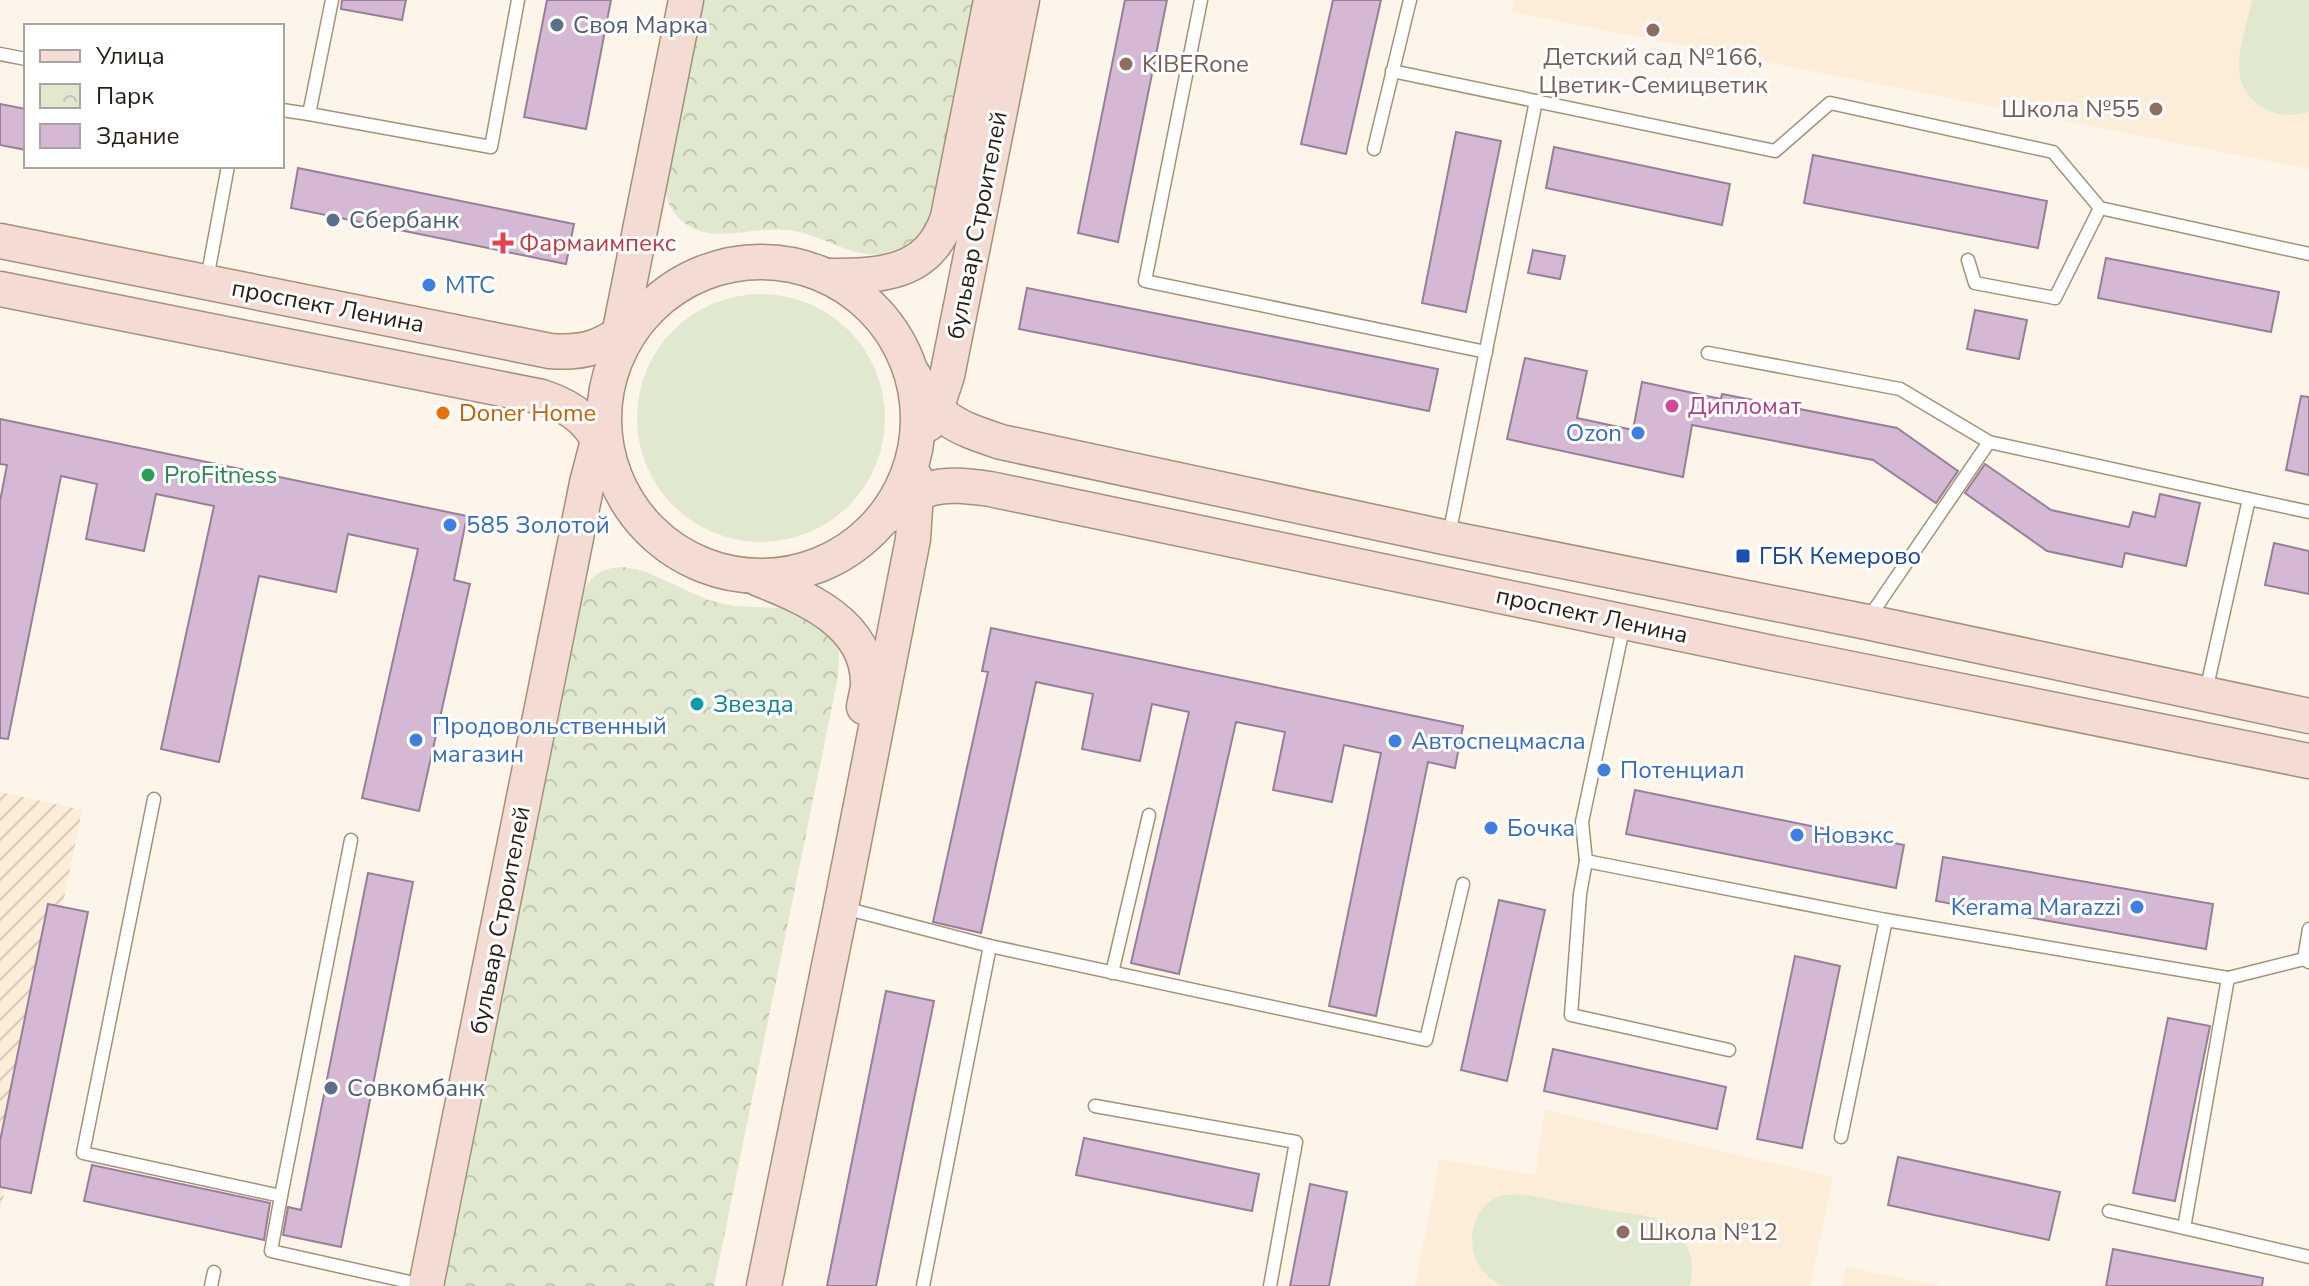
<svg xmlns="http://www.w3.org/2000/svg" width="2309" height="1286" font-family="'Nunito Sans',sans-serif">
<style>
.built{fill:#fbedd8}
.industrial{fill:url(#industrial-furrows)}
.grass{fill:#e1e8d0}
.park{fill:url(#park-crowns)}
.building{fill:#d5b8d4;stroke:#978097;stroke-width:2}
.lines{fill:none;stroke-linecap:round;stroke-linejoin:round}
.lane-casing{stroke:#a49278;stroke-width:15}
.secondary-casing{stroke:#a49278;stroke-width:37}
.lane{stroke:#fff;stroke-width:12}
.secondary{stroke:#f4dbd3;stroke-width:34}
.service-dot{fill:#5c6f8a;stroke:#fff;stroke-width:3}
.education-dot{fill:#8d6e63;stroke:#fff;stroke-width:3}
.health-dot{fill:#e0444e;stroke:#fff;stroke-width:3}
.shop-dot{fill:#3f7fe0;stroke:#fff;stroke-width:3}
.hotel-dot{fill:#d1479c;stroke:#fff;stroke-width:3}
.food-dot{fill:#e8710a;stroke:#fff;stroke-width:3}
.leisure-dot{fill:#2e9e5b;stroke:#fff;stroke-width:3}
.transit-dot{fill:#1a4fb4;stroke:#fff;stroke-width:3}
.culture-dot{fill:#0f9aa8;stroke:#fff;stroke-width:3}
.labels{text-anchor:middle;dominant-baseline:central;stroke-width:6;stroke-linejoin:round;paint-order:stroke}
.service-label{font-size:24px;fill:#4e5e75;stroke:#fff;text-anchor:start}
.education-label{font-size:24px;fill:#785e54;stroke:#fff;text-anchor:start}
.street-label{font-size:24px;fill:#251e14;stroke:#fff}
.health-label{font-size:24px;fill:#be3a42;stroke:#fff;text-anchor:start}
.shop-label{font-size:24px;fill:#366cbe;stroke:#fff;text-anchor:start}
.hotel-label{font-size:24px;fill:#b23c85;stroke:#fff;text-anchor:start}
.food-label{font-size:24px;fill:#c56008;stroke:#fff;text-anchor:start}
.leisure-label{font-size:24px;fill:#27864d;stroke:#fff;text-anchor:start}
.transit-label{font-size:24px;fill:#164399;stroke:#fff;text-anchor:start}
.culture-label{font-size:24px;fill:#0d838f;stroke:#fff;text-anchor:start}
</style>
<defs>
<pattern id="industrial-furrows" width="10" height="10" patternUnits="userSpaceOnUse" patternTransform="scale(2)"><rect width="10" height="10" fill="#fbedd8"/><path d="M-1 1l2-2M0 10L10 0M9 11l2-2" fill="none" stroke="#d7cbb8"/></pattern>
<pattern id="park-crowns" width="20" height="18" patternUnits="userSpaceOnUse" patternTransform="scale(2)"><rect width="20" height="18" fill="#e1e8d0"/><path d="M2 6a3 3 0 1 1 6 0M12 15a3 3 0 1 1 6 0" fill="none" stroke="#c1c7b2"/></pattern>
</defs>
<rect width="100%" height="100%" fill="#fdf5ea"/>
<g class="built">
<polygon points="1514,0 2309,0 2309,169 1512,12"/>
<polygon points="1545,1110 1833,1177 1810,1286 1415,1286 1440,1159 1535,1175"/>
<polygon points="1846,1267 1941,1286 1842,1286"/>
</g>
<polygon class="industrial" points="0,792 82,810 0,1214"/>
<g class="grass">
<path d="M2252,0H2309V111C2299,116 2283,116 2272,112C2220,89 2243,43 2252,0Z"/>
<circle cx="761" cy="418" r="124"/>
<path d="M1520,1194C1550,1200 1581,1205 1611,1211C1625,1213 1640,1214 1654,1218C1682,1227 1700,1258 1689,1286H1501C1495,1281 1487,1276 1482,1270C1464,1246 1471,1206 1501,1196C1506,1194 1514,1195 1520,1194Z"/>
</g>
<g class="park">
<path d="M702,0H974L932,214C919,246 886,262 852,251C831,244 811,233 788,230C753,226 711,246 682,221C668,209 665,196 666,178Z"/>
<path d="M623,567L644,571L708,600L734,606L781,608L804,613L832,633L839,651L838,677L714,1286H444L578,600C589,578 597,568 623,567Z"/>
</g>
<g class="building">
<polygon points="342,0 406,0 402,20 341,9"/>
<polygon points="547,0 611,0 586,129 524,117"/>
<polygon points="1125,0 1167,0 1118,242 1078,233"/>
<polygon points="1333,0 1381,0 1346,154 1301,144"/>
<polygon points="0,104 26,109 26,150 0,145"/>
<polygon points="1456,132 1501,141 1466,312 1422,303"/>
<polygon points="1554,147 1730,184 1722,225 1546,188"/>
<polygon points="1813,155 2047,201 2038,248 1804,203"/>
<polygon points="298,168 574,224 566,264 291,208"/>
<polygon points="1533,250 1565,256 1560,279 1528,273"/>
<polygon points="2106,258 2279,292 2271,332 2098,298"/>
<polygon points="1027,288 1438,369 1429,411 1019,329"/>
<polygon points="1975,310 2027,320 2019,359 1967,349"/>
<polygon points="1525,358 1587,371 1577,418 1633,430 1642,382 1721,399 1722,394 1897,428 1958,471 1936,503 1873,460 1692,425 1683,477 1507,439"/>
<polygon points="2301,396 2309,397 2309,475 2286,470"/>
<polygon points="0,419 467,516 454,580 470,584 419,811 362,798 418,549 348,534 336,592 259,576 219,762 161,749 214,506 156,494 144,551 86,539 97,484 61,476 8,739 0,738 0,501 7,465 0,464"/>
<polygon points="1985,464 2051,510 2129,527 2133,512 2155,517 2160,494 2200,503 2186,566 2125,553 2122,567 2047,551 1965,493"/>
<polygon points="2274,543 2309,551 2309,594 2265,585"/>
<polygon points="991,628 1463,726 1455,768 1428,762 1376,1016 1329,1006 1381,753 1344,745 1332,802 1273,790 1285,732 1236,722 1179,974 1131,963 1189,712 1152,704 1140,761 1082,749 1093,694 1036,682 981,933 933,922 988,672 982,671"/>
<polygon points="1635,790 1904,845 1896,888 1626,834"/>
<polygon points="1943,857 2213,904 2206,949 1936,901"/>
<polygon points="368,873 413,882 341,1247 283,1235 288,1207 301,1210"/>
<polygon points="1499,900 1545,910 1507,1081 1461,1070"/>
<polygon points="48,904 88,912 31,1193 0,1187 0,1141"/>
<polygon points="1795,956 1840,966 1802,1148 1757,1139"/>
<polygon points="886,991 934,1001 876,1286 827,1286"/>
<polygon points="2168,1018 2210,1026 2175,1201 2133,1193"/>
<polygon points="1553,1049 1726,1087 1717,1129 1544,1091"/>
<polygon points="1084,1138 1259,1174 1252,1211 1076,1175"/>
<polygon points="1898,1157 2060,1192 2049,1240 1888,1205"/>
<polygon points="92,1165 270,1203 264,1240 84,1201"/>
<polygon points="1310,1184 1347,1192 1329,1286 1290,1286"/>
<polygon points="2113,1249 2263,1278 2262,1286 2106,1286"/>
</g>
<g class="lines">
<g class="lane-casing">
<g id="lane">
<polyline points="1201,0 1145,281 1486,352"/>
<polyline points="0,54 26,59"/>
<polyline points="1392,71 1775,151 1830,103 2053,152 2100,208 2309,254"/>
<polyline points="282,110 309,114 332,0"/>
<polyline points="309,114 491,147 518,0"/>
<polyline points="1374,149 1410,0"/>
<polyline points="1968,260 1975,283 2055,298 2100,208"/>
<polyline points="207,279 228,166"/>
<polyline points="1708,353 1900,389 1989,442 2249,499"/>
<polyline points="1449,535 1536,101"/>
<polyline points="1868,619 1989,442"/>
<polyline points="1624,624 1582,822 1586,861 1886,920 2228,978 2304,959"/>
<polyline points="2206,691 2249,499 2309,512"/>
<polyline points="154,799 83,1153 281,1196 351,840"/>
<polyline points="1586,861 1580,894 1571,1015 1729,1050"/>
<polyline points="844,908 990,946 1426,1040 1463,884"/>
<polyline points="2309,929 2304,959 2309,962"/>
<polyline points="1112,973 1149,815"/>
<polyline points="2228,978 2184,1228 2309,1257"/>
<polyline points="1095,1106 1296,1142 1270,1286"/>
<polyline points="1841,1137 1886,920"/>
<polyline points="281,1196 271,1251 423,1285"/>
<polyline points="2109,1211 2184,1228"/>
<polyline points="211,1286 214,1272"/>
<polyline points="923,1286 990,946"/>
</g>
</g>
<g class="secondary-casing">
<g id="secondary">
<path d="M0,241L550,351C586,354 606,346 633,323"/>
<circle cx="761" cy="419" r="157"/>
<path d="M828,276C880,276 929,275 948,217L991,0"/>
<path d="M0,289L542,397C576,408 593,424 607,457"/>
<polyline points="617,345 686,0"/>
<path d="M912,373C939,420 950,425 1001,442L1448,538L1867,622L2309,716"/>
<polyline points="928,424 936,409 947,376 1022,0"/>
<path d="M884,518C924,484 938,482 990,489L1787,656L2309,761"/>
<path d="M759,579C806,598 868,623 868,683C868,691 865,700 864,707"/>
<polyline points="426,1286 587,483 600,433"/>
<polyline points="764,1286 841,907 913,539 916,493 915,477"/>
</g>
</g>
<use href="#lane" class="lane"/>
<use href="#secondary" class="secondary"/>
</g>
<g class="service-dot">
<circle cx="557" cy="25" r="8"/>
<circle cx="333" cy="220" r="8"/>
<circle cx="331" cy="1088" r="8"/>
</g>
<g class="education-dot">
<circle cx="1653" cy="30" r="8"/>
<circle cx="1126" cy="64" r="8"/>
<circle cx="2156" cy="109" r="8"/>
<circle cx="1623" cy="1232" r="8"/>
</g>
<path class="health-dot" d="M499 231h8v8h8v8h-8v8h-8v-8h-8v-8h8z"/>
<g class="shop-dot">
<circle cx="429" cy="285" r="8"/>
<circle cx="1638" cy="433" r="8"/>
<circle cx="450" cy="525" r="8"/>
<circle cx="416" cy="740" r="8"/>
<circle cx="1395" cy="741" r="8"/>
<circle cx="1604" cy="770" r="8"/>
<circle cx="1491" cy="828" r="8"/>
<circle cx="1797" cy="835" r="8"/>
<circle cx="2137" cy="907" r="8"/>
</g>
<circle class="hotel-dot" cx="1672" cy="406" r="8"/>
<circle class="food-dot" cx="443" cy="413" r="8"/>
<circle class="leisure-dot" cx="148" cy="475" r="8"/>
<rect class="transit-dot" x="1735" y="548" width="16" height="16" rx="4"/>
<circle class="culture-dot" cx="697" cy="704" r="8"/>
<g class="labels">
<g class="service-label">
<text x="573" y="25">Своя Марка</text>
<text x="349" y="220">Сбербанк</text>
<text x="347" y="1088">Совкомбанк</text>
</g>
<g class="education-label">
<text x="1653" y="57" text-anchor="middle">Детский сад №166,<tspan x="1653" dy="28">Цветик-Семицветик</tspan></text>
<text x="1142" y="64">KIBERone</text>
<text x="2140" y="109" text-anchor="end">Школа №55</text>
<text x="1639" y="1232">Школа №12</text>
</g>
<g class="street-label">
<text transform="translate(977 225) rotate(-79)">бульвар Строителей</text>
<text transform="translate(328 306) rotate(11)">проспект Ленина</text>
<text transform="translate(1592 615) rotate(12)">проспект Ленина</text>
<text transform="translate(500 920) rotate(-79)">бульвар Строителей</text>
</g>
<g class="health-label">
<text x="519" y="243">Фармаимпекс</text>
</g>
<g class="shop-label">
<text x="445" y="285">МТС</text>
<text x="1622" y="433" text-anchor="end">Ozon</text>
<text x="466" y="525">585 Золотой</text>
<text x="432" y="726">Продовольственный<tspan x="432" dy="28">магазин</tspan></text>
<text x="1411" y="741">Автоспецмасла</text>
<text x="1620" y="770">Потенциал</text>
<text x="1507" y="828">Бочка</text>
<text x="1813" y="835">Новэкс</text>
<text x="2121" y="907" text-anchor="end">Kerama Marazzi</text>
</g>
<g class="hotel-label">
<text x="1688" y="406">Дипломат</text>
</g>
<g class="food-label">
<text x="459" y="413">Doner Home</text>
</g>
<g class="leisure-label">
<text x="164" y="475">ProFitness</text>
</g>
<g class="transit-label">
<text x="1759" y="556">ГБК Кемерово</text>
</g>
<g class="culture-label">
<text x="713" y="704">Звезда</text>
</g>
</g>
<rect x="24" y="24" width="260" height="144" fill="#ffffff" stroke="#a8a5a1" stroke-width="2"/>
<rect x="40" y="50" width="40" height="12" fill="#f4dbd3" stroke="#a8a5a1" stroke-width="2"/>
<text x="96" y="64" font-size="24" fill="#251e14">Улица</text>
<rect x="40" y="84" width="40" height="24" fill="url(#park-crowns)" stroke="#a8a5a1" stroke-width="2"/>
<text x="96" y="104" font-size="24" fill="#251e14">Парк</text>
<rect x="40" y="124" width="40" height="24" fill="#d5b8d4" stroke="#a8a5a1" stroke-width="2"/>
<text x="96" y="144" font-size="24" fill="#251e14">Здание</text>
</svg>
